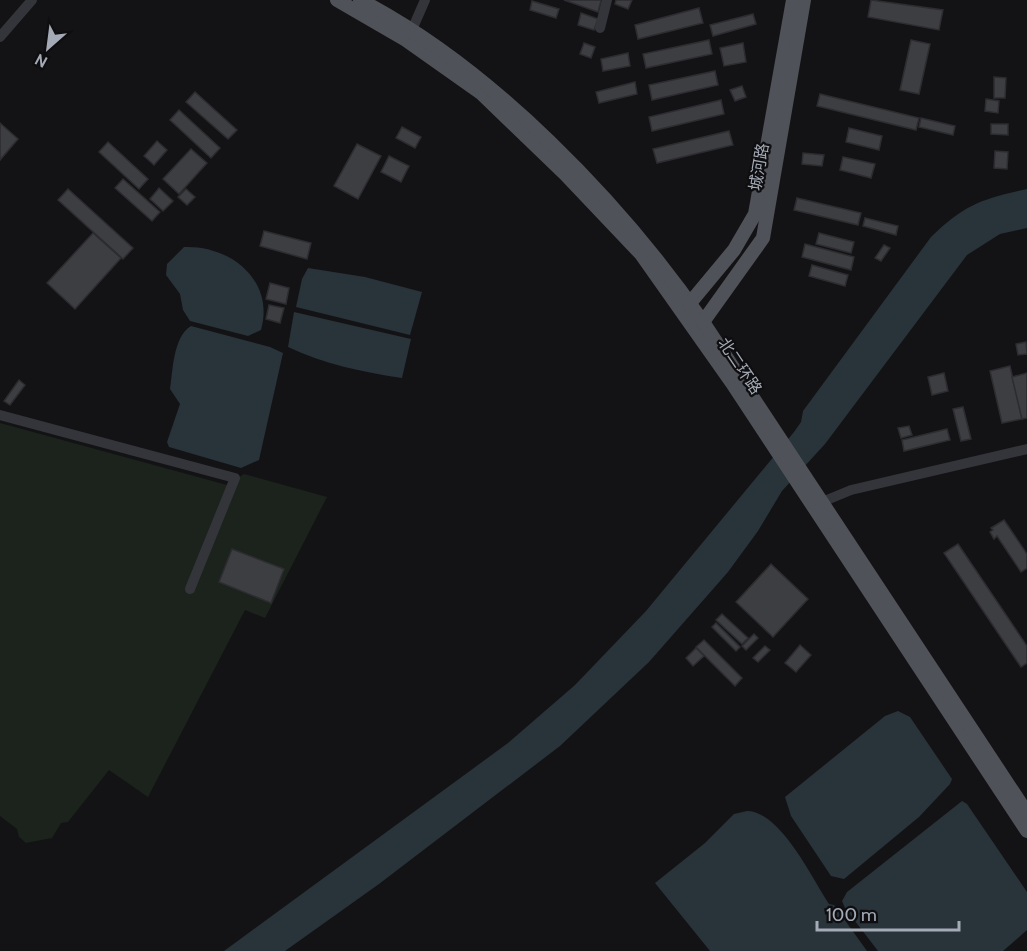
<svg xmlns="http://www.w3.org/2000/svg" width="1027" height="951" font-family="Cabin,'Noto Sans SC',sans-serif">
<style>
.green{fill:#1b231c}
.water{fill:#28333a}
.building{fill:#3d3e42;stroke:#2d2d31;stroke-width:1.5}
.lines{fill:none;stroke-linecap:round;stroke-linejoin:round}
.minor{stroke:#34353a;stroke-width:10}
.major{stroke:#505259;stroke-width:14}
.labels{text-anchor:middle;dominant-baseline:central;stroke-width:4.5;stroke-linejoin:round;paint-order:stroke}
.street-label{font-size:16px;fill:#a4aab6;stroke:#0e0e10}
</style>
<rect width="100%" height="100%" fill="#131315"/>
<polygon class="green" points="0,423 227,485 244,474 327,497 265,618 245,610 148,797 109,770 68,822 61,823 52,838 26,843 19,837 17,829 0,816"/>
<g class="water">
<path d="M1027,189V228L1000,234L967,255L825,444L782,491L758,531L728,572L649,662L560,746L379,884L285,951H224L508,743L575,685L646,611L794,432L801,422L803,411L931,237C964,205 981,199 1027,189Z"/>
<path d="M184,247C231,245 275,281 261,330L248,336L190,321L183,310L180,294L166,275L167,264Z"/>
<polygon points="308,268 365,277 422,292 410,335 296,307 302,279"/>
<path d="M294,312L411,339L402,378C362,372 324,364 288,347Z"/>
<path d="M191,326L270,347L283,353L259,460L241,468L169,447L167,442L180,404L170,389C173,370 173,337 191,326Z"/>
<polygon points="898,711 910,717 952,779 950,784 919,817 844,879 831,876 791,816 785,797 885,716"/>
<polygon points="962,801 967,804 1027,892 1027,930 1003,951 878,951 845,908 842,901 847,892"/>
<path d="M747,811C780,811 812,878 829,904L834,905L867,951H710L655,883L705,843L734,814Z"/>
</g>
<g class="building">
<polygon points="564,0 600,0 601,1 598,12"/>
<polygon points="616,0 632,0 628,9 615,4"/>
<polygon points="871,0 943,10 939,30 868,17"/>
<polygon points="532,1 559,9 556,18 530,10"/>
<polygon points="699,8 703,23 638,39 635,25"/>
<polygon points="581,13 598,19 594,30 578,25"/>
<polygon points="753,14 756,24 713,36 710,25"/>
<polygon points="709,40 712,54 646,68 643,54"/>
<polygon points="911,40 930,44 919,94 900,90"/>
<polygon points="584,43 595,47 591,58 580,54"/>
<polygon points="743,43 746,62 724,66 720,48"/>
<polygon points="628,53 630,66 603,71 601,59"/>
<polygon points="715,71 718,85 652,100 649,85"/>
<polygon points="994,77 1006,78 1005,98 994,98"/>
<polygon points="635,82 637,94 599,103 596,92"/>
<polygon points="742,86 746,97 735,101 730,90"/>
<polygon points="195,92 237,130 228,139 186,102"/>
<polygon points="820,94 919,118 916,130 817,106"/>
<polygon points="986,99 999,101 998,113 985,111"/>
<polygon points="721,100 724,114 652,131 649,117"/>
<polygon points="179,110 220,148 211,158 170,120"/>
<polygon points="921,118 955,126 953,135 919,127"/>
<polygon points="0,123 18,139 0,160"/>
<polygon points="991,124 1008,124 1008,135 991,134"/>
<polygon points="402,127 421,137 415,148 396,138"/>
<polygon points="849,128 882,136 879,150 846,142"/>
<polygon points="729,131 733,145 657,163 653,149"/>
<polygon points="157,141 167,150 154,165 144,156"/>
<polygon points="108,142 148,179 139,189 99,152"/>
<polygon points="357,144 381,156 358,199 334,186"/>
<polygon points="191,149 207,163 179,194 163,179"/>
<polygon points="995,151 1008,152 1007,169 994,168"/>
<polygon points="803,153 824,155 822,166 802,164"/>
<polygon points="389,156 409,166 401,182 381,172"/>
<polygon points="843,157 875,164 871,178 840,170"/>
<polygon points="123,179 160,212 152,221 115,188"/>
<polygon points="159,188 173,201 163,211 150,199"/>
<polygon points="68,189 133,248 123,259 58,200"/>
<polygon points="186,189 195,197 187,205 178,197"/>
<polygon points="797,198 861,213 858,225 794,210"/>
<polygon points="865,218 898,226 896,235 863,226"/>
<polygon points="264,231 311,243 307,259 260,246"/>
<polygon points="93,233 121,258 75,309 47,283"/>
<polygon points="819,233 854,242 851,253 816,244"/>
<polygon points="805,244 854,257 851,270 802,257"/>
<polygon points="884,245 890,248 881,261 875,258"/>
<polygon points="812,265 848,275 845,286 809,276"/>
<polygon points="270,283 289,288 286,304 266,299"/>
<polygon points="269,305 284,308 280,323 266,319"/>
<polygon points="1026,342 1027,354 1018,355 1016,344"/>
<polygon points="1010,366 1022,419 1002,423 990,371"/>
<polygon points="944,373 948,391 932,395 928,377"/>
<polygon points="1027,373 1027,418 1022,419 1012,377"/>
<polygon points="19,380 25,385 10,405 4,401"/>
<polygon points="963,407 971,439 961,441 953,409"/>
<polygon points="909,426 912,435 901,438 898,428"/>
<polygon points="947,429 950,440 904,451 902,440"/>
<polygon points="1004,520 1027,554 1027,568 1021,572 997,536 994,539 990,532 993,530 991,528"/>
<polygon points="958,544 1027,646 1027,663 1021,667 944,553"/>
<polygon points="232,549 284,569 271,603 219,582"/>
<polygon points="771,564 808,599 773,637 736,602"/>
<polygon points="722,614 748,638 742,644 716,620"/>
<polygon points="716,623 740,647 736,651 712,627"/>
<polygon points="754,634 758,638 746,650 742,646"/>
<polygon points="704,640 742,678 735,686 696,647"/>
<polygon points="800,645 811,655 796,672 785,663"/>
<polygon points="765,646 770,650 758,662 753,658"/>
<polygon points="696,648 704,656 693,666 686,658"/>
</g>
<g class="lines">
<g class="minor">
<polyline points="600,28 607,0"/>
<polyline points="411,32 425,0"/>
<polyline points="0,37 32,0"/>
<polyline points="0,415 235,478 190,589"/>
<polyline points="822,502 851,490 1027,449"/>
</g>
<g class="major">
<polyline points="337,0 406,40 481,93 565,174 641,254 732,383 1027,831"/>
<path d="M360,0C491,68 620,202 703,322L1027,813"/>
<polyline points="690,303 734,250 755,214 793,0"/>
<polyline points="703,322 763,238 804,0"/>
</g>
</g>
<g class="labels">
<g class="street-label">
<text transform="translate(759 167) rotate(-80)">城河路</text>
<text transform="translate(740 366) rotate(56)">北二环路</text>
</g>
</g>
<g transform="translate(48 48) rotate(208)" stroke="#0e0e10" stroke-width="4.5" paint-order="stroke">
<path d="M0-4.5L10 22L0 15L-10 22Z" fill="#a4aab6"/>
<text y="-9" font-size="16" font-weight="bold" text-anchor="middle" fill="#a4aab6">N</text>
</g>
<path d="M817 921v9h142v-9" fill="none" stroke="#a4aab6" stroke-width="3"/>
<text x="826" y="921" font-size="18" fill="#a4aab6" stroke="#0e0e10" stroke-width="4.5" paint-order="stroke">100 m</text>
</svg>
